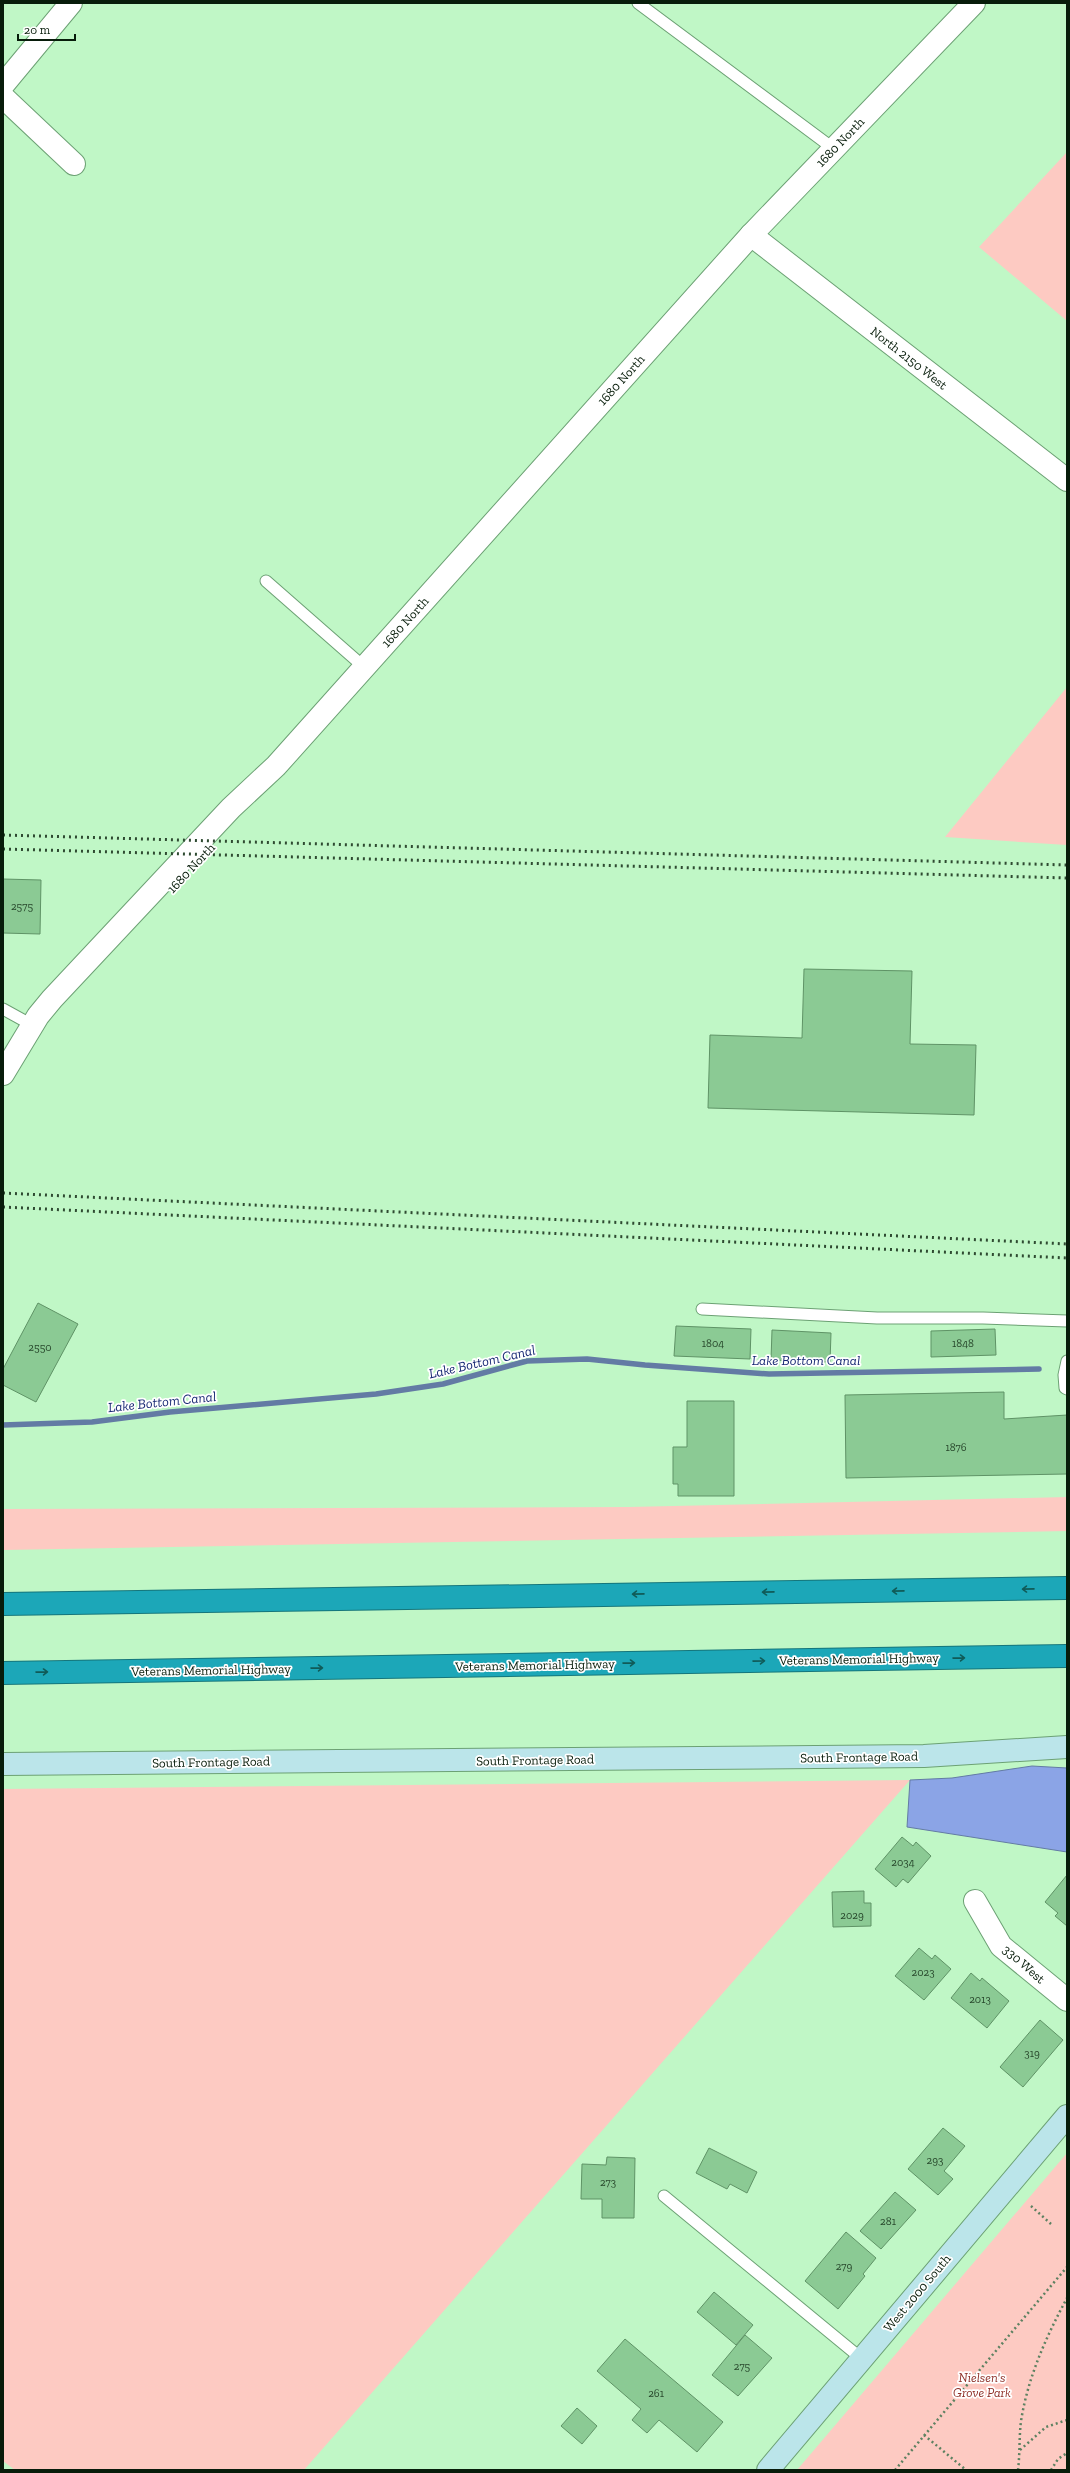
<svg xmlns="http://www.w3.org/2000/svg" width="1070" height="2473" font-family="'Zilla Slab',serif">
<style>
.green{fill:#fdcac2}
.water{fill:#8ba4e6;stroke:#637ba4}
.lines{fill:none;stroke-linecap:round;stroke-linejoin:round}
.stream{stroke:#637ba4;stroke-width:5.5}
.building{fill:#8bca94;stroke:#5f9366}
.lane-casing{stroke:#6ca174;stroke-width:13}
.street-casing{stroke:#6ca174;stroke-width:24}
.secondary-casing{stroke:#6ca174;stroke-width:24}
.highway-casing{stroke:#15767b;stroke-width:24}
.path{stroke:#5d8161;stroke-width:2.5;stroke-dasharray:2 3;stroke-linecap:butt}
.lane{stroke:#fff;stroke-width:11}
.street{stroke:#fff;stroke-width:22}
.secondary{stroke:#bbe5ea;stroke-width:22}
.highway{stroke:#1ca7b8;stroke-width:22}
.rail{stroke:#2e4a31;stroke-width:3;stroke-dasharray:2 4;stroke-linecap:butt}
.oneway{stroke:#105b58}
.labels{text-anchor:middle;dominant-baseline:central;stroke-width:3.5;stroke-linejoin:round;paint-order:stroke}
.number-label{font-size:11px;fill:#28482c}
.street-label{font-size:13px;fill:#071c0a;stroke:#fff}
.park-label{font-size:13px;font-style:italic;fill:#8e2f27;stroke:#fff}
.water-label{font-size:14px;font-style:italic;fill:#172873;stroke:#fff}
</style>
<rect width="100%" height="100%" fill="#c0f7c6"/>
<g class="green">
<polygon points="1067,152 1067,321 979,247"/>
<polygon points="1067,687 1067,845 945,837"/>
<polygon points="1067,1497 1067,1531 3,1550 3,1509 628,1507"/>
<polygon points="910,1780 304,2470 15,2470 3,2461 3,1789"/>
<polygon points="1067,2153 1067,2470 797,2470"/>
</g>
<polygon class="water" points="1032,1766 1067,1768 1067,1852 907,1827 910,1780 952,1778"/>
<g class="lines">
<polyline class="stream" points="3,1425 92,1422 170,1412 376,1394 443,1384 527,1361 587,1359 645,1365 769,1374 1039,1369"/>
</g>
<g class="building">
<polygon points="3,879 41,880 40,934 3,933"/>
<polygon points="804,969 912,971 910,1044 976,1045 974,1115 708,1108 710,1035 802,1038"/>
<polygon points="38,1303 78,1324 36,1402 3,1385 3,1369"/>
<polygon points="676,1326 751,1329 750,1359 674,1356"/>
<polygon points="995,1329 996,1355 931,1357 931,1331"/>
<polygon points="772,1330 831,1333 830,1362 771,1360"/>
<polygon points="1004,1392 1004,1419 1067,1415 1067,1474 846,1478 845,1395"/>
<polygon points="687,1401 734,1401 734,1496 678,1496 678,1484 673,1484 673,1447 687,1447"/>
<polygon points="902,1837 913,1846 916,1842 931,1856 908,1883 903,1879 896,1887 875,1869"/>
<polygon points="1067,1875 1067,1926 1055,1916 1058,1913 1045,1902"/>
<polygon points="864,1891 864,1903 871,1903 871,1926 833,1927 832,1892"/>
<polygon points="919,1948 932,1959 935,1955 951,1969 924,2000 895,1976"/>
<polygon points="971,1973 980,1981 982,1978 1009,2001 987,2028 951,1998"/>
<polygon points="1040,2020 1063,2040 1023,2087 1000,2067"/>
<polygon points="943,2128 965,2146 944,2171 953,2179 938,2195 908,2169"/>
<polygon points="709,2148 757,2172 747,2193 730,2184 727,2189 696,2173"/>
<polygon points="607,2157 635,2158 634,2218 602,2218 602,2199 581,2199 582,2164 606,2165"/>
<polygon points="895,2192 916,2210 881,2249 860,2231"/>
<polygon points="846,2232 876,2258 863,2274 865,2276 838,2309 805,2281"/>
<polygon points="714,2292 753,2325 736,2345 697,2312"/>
<polygon points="745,2335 772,2358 738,2396 712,2375"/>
<polygon points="625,2339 723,2422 697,2452 659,2420 647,2433 632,2420 641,2409 597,2371"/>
<polygon points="577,2408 597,2426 582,2444 561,2426"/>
</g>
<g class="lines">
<g class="lane-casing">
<g id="lane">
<polyline points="638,3 834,149"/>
<polyline points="266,581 364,667"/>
<polyline points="3,1009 32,1025"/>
<polyline points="702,1309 877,1318 983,1318 1067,1321"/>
<polyline points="1067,1361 1064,1375 1065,1388 1067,1389"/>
<polyline points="664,2196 862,2359"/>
</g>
</g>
<g class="street-casing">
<g id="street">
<polyline points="3,85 71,3"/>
<polyline points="3,97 74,164"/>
<polyline points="751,235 1067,480"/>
<polyline points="3,1074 38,1016 52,999 231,808 276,766 751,235 974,3"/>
<polyline points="975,1901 1001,1946 1067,2000"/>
</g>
</g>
<g class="secondary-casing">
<g id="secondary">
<polyline points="3,1764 924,1756 1067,1747"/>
<polyline points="768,2470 1067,2116"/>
</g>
</g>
<g class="highway-casing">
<g id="highway">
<polyline points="3,1604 1067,1588"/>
<polyline points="3,1673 1067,1656"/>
</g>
</g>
<g class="path">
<polyline points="1031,2206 1051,2224"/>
<polyline points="924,2435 966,2470"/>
<polyline points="1020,2450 1046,2427 1067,2420"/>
<polyline points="895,2470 1067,2267"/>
<path d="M1018,2470C1020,2454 1019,2437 1021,2421C1028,2377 1046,2337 1067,2298"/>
<polyline points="1051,2470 1058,2459 1067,2453"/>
</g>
<use href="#lane" class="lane"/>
<use href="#street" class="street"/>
<use href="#secondary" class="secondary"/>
<use href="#highway" class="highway"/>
<g class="rail">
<polyline points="3,835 1067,865"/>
<polyline points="3,849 1067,878"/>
<polyline points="3,1193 1067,1244"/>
<polyline points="3,1207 1067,1258"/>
</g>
</g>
<defs><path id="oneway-shaft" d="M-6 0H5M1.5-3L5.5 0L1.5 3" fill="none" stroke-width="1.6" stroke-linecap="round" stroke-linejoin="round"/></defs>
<g class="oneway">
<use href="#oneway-shaft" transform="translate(1028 1589) rotate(179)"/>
<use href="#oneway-shaft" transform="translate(898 1591) rotate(179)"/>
<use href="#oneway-shaft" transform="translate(768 1592) rotate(179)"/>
<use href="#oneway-shaft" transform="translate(638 1594) rotate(179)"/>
<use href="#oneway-shaft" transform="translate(959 1658) rotate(-1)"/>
<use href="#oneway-shaft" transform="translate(759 1661) rotate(-1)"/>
<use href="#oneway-shaft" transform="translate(629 1663) rotate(-1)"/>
<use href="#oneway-shaft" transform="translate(317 1668) rotate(-1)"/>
<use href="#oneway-shaft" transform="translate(42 1672) rotate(-1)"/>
</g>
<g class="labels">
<g class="number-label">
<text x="22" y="906">2575</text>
<text x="713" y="1343">1804</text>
<text x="963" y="1343">1848</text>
<text x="40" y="1347">2550</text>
<text x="956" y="1447">1876</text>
<text x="903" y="1862">2034</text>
<text x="852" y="1915">2029</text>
<text x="923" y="1972">2023</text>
<text x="980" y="1999">2013</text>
<text x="1032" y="2053">319</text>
<text x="935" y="2160">293</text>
<text x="608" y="2182">273</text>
<text x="888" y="2221">281</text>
<text x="844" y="2266">279</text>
<text x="742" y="2366">275</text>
<text x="656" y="2393">261</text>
</g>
<g class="street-label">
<text transform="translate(840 142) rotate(-46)">1680 North</text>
<text transform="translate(909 358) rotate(38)">North 2150 West</text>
<text transform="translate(621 380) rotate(-48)">1680 North</text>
<text transform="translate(405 622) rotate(-48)">1680 North</text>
<text transform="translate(191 868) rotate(-47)">1680 North</text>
<text transform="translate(859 1659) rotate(-1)">Veterans Memorial Highway</text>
<text transform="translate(535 1665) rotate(-1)">Veterans Memorial Highway</text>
<text transform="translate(211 1670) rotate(-1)">Veterans Memorial Highway</text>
<text transform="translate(859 1757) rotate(-1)">South Frontage Road</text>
<text transform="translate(535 1760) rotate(-1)">South Frontage Road</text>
<text transform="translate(211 1762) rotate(-1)">South Frontage Road</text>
<text transform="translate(1024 1964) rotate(41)">330 West</text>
<text transform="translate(917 2293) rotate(-50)">West 2000 South</text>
</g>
<g class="park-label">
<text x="982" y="2377">Nielsen's<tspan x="982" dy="15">Grove Park</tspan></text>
</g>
<g class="water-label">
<text x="806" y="1360">Lake Bottom Canal</text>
<text transform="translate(482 1362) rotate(-13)">Lake Bottom Canal</text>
<text transform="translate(162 1402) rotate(-6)">Lake Bottom Canal</text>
</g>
</g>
<rect width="1070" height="2473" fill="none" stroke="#071c0a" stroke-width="8"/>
<path d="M18 34v6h57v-6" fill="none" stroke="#071c0a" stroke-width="2"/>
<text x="24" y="34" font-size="12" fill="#071c0a" stroke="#ffffff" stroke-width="3" paint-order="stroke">20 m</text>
</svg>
